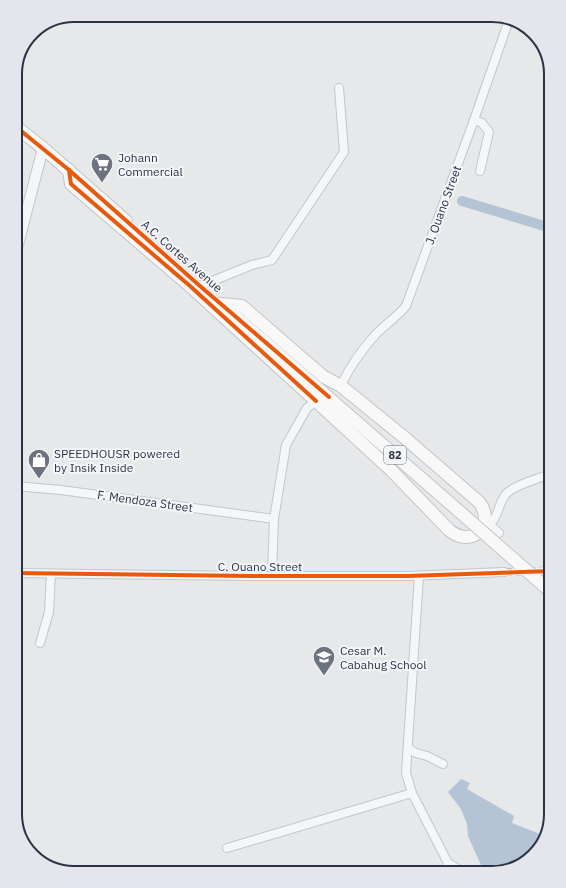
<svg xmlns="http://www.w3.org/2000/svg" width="566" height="888" font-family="'IBM Plex Sans',sans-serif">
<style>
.water{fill:#b4c4d5}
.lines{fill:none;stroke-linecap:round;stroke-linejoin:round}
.canal{stroke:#b4c4d5;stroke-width:10}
.minor-tunnel{stroke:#c1c4c9;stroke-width:8;stroke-dasharray:8 4;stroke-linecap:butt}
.minor-casing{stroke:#c4c6c8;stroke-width:10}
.tertiary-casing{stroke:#c4c6c8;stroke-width:12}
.primary-casing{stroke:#c2c5c8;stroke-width:14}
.minor{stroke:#f5f6f7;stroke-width:8}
.tertiary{stroke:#f5f6f7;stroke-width:10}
.primary{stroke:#f8f8f8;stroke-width:12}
.primary-bridge-casing{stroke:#c2c5c8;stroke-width:14;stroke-linecap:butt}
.primary-bridge{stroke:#f8f8f8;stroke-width:12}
.cycleway-casing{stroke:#f4f6f9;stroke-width:6}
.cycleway{stroke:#e8590c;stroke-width:4}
.labels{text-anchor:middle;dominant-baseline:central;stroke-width:4;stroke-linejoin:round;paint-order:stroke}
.shield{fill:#f4f6f9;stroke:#676e7b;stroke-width:1}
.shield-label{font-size:11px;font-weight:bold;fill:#2b3445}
.poi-label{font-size:12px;fill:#2b3445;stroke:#f4f6f9;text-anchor:start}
.street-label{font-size:12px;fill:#2b3445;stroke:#f4f6f9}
.rim{fill:none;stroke:#2b3445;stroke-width:2}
</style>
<rect width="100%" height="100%" fill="#e6e8ea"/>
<polygon class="water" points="461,779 470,783 467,789 514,816 512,823 545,836 543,844 518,867 494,872 481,865 468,836 467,824 461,809 448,792"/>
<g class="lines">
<polyline class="canal" points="462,201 551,228"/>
<polyline class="minor-tunnel" points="504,572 543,571"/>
<g class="minor-casing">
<g id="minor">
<polyline points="474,120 482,123 489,132 480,171"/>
<polyline points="200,286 252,265 272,260 344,152 339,88"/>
<path d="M341,386C349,367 362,350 376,334C386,324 397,317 406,306L474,120L509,20"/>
<polyline points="15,486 61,490 274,519"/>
<polyline points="489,524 499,533"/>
<path d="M482,528C501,521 496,504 507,493C514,486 541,477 551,474"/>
<polyline points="543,571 551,571"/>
<polyline points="15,573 250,576 408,576 504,572"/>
<polyline points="272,576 274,519 286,445 307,408 316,401"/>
<polyline points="419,576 406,773 412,793 448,863 446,873"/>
<polyline points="40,643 49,612 51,574"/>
<polyline points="409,749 416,753 427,756 443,764"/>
<polyline points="227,848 412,793"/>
<polyline points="448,863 465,873"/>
</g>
</g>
<g class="tertiary-casing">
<polyline id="tertiary" points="15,256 43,148"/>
</g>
<g class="primary-casing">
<g id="primary">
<polyline points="15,126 43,148 126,221"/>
<path d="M69,170L71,184L190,286L316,401L391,470L449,530C473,550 496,523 479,502L405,438L341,386L324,377L303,359L242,306L221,304"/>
<polyline points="221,304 460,512"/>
</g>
</g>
<use href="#minor" class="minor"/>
<use href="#tertiary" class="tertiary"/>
<use href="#primary" class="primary"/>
<g class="primary-bridge-casing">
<polyline id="primary-bridge" points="460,512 551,592"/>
</g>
<use href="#primary-bridge" class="primary-bridge"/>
<g class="cycleway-casing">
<g id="cycleway">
<polyline points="15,126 69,170 200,286 329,397"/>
<polyline points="69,170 71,184 190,286 316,401"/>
<polyline points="15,573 250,576 408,576 551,571"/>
</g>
</g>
<use href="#cycleway" class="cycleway"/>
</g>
<defs>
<g id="supermarket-pin" transform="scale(1.15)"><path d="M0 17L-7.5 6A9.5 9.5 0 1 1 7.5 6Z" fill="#6c737f" stroke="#f4f6f9"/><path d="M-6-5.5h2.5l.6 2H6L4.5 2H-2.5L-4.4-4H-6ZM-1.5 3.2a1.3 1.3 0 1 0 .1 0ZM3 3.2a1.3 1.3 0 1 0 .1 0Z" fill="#fff"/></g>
<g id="shop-pin" transform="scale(1.15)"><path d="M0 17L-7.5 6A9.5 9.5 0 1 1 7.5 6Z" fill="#6c737f" stroke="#f4f6f9"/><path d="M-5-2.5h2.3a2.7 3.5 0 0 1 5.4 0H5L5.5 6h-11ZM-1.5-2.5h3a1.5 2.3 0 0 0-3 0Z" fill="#fff"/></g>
<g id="school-pin" transform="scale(1.15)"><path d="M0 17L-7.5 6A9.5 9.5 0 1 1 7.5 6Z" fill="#6c737f" stroke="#f4f6f9"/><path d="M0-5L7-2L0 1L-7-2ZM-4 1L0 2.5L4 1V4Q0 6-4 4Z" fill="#fff"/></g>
</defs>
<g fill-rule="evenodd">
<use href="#supermarket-pin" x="102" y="164"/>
<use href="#shop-pin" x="39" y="460"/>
<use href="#school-pin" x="324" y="657"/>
</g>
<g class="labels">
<rect class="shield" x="384" y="446" width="22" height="18" rx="3"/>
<g class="shield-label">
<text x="395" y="455">82</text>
</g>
<g class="poi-label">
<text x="118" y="157">Johann<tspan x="118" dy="14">Commercial</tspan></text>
<text x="54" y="453">SPEEDHOUSR powered<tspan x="54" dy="14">by Insik Inside</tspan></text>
<text x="340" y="650">Cesar M.<tspan x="340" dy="14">Cabahug School</tspan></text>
</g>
<g class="street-label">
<text transform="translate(443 205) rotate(-70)">J. Ouano Street</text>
<text transform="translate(182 256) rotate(41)">A.C. Cortes Avenue</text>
<text transform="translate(145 501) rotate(8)">F. Mendoza Street</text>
<text x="260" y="566">C. Ouano Street</text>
</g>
</g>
<path d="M0 0H566V888H0ZM74 22H492A52 52 0 0 1 544 74V814A52 52 0 0 1 492 866H74A52 52 0 0 1 22 814V74A52 52 0 0 1 74 22Z" fill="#e4e6eb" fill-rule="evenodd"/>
<path class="rim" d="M74 22H492A52 52 0 0 1 544 74V814A52 52 0 0 1 492 866H74A52 52 0 0 1 22 814V74A52 52 0 0 1 74 22Z"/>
</svg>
